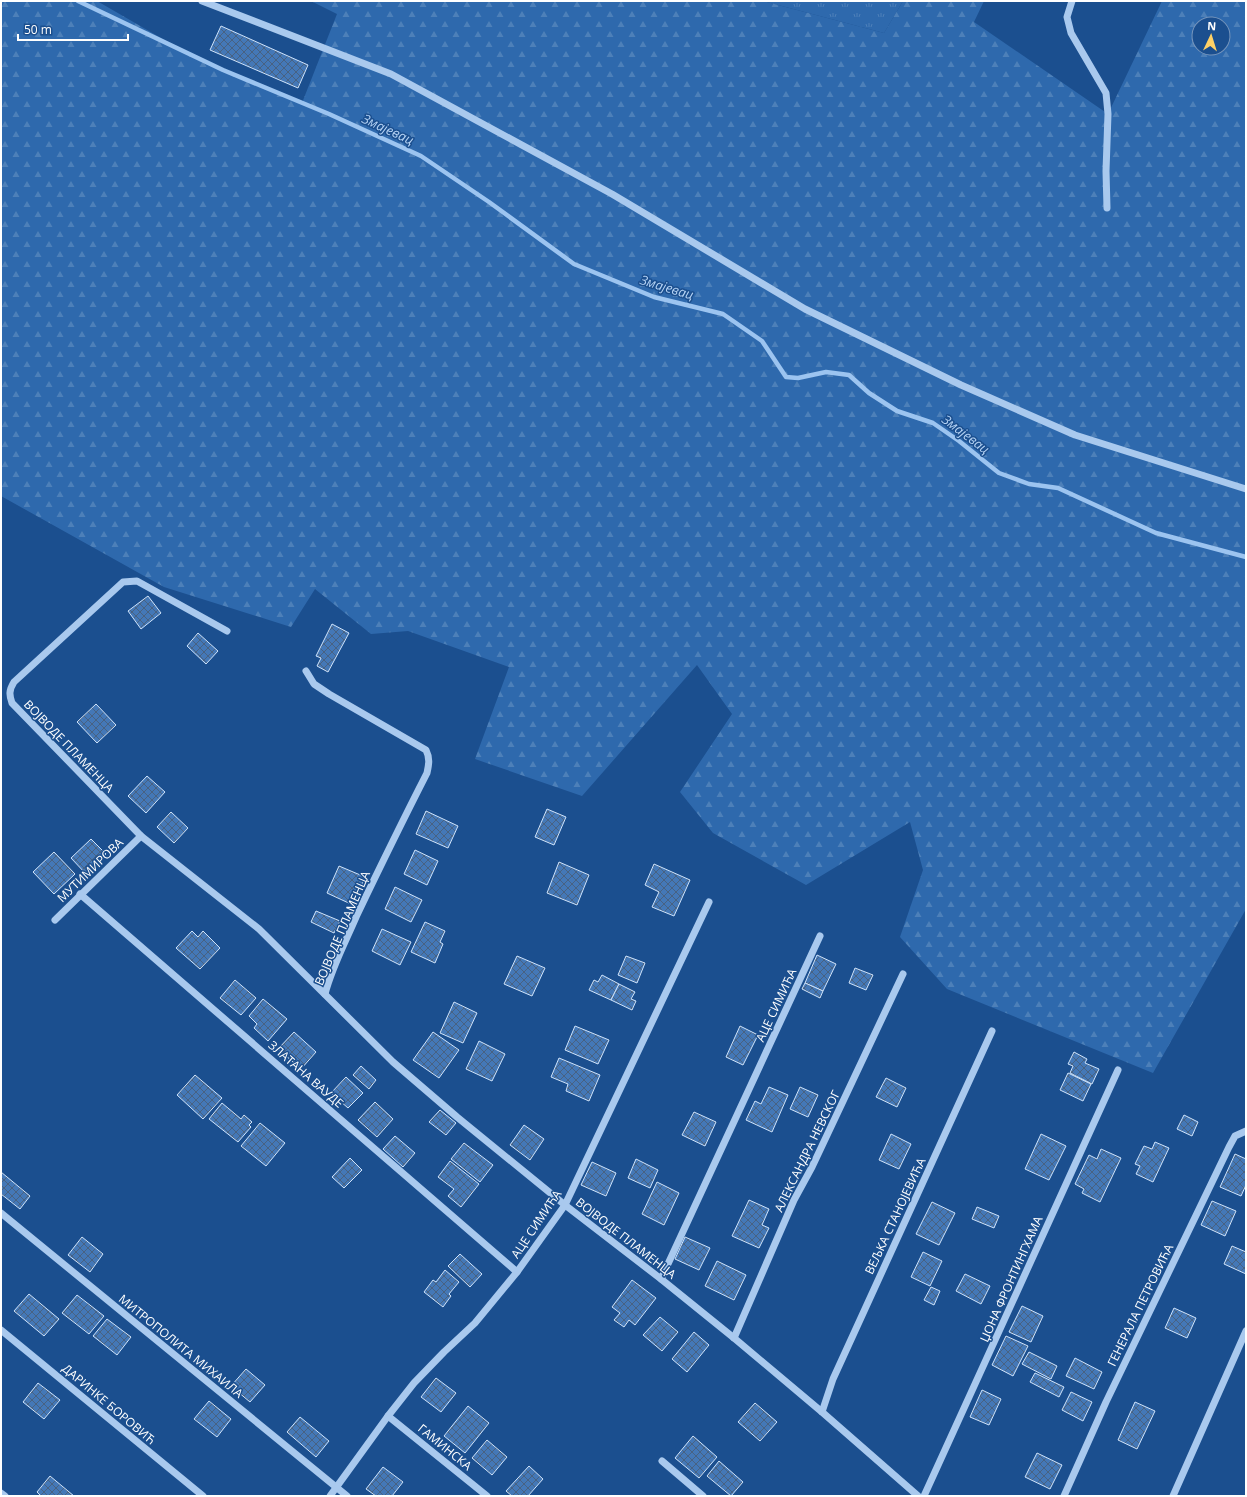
<svg xmlns="http://www.w3.org/2000/svg" width="1247" height="1497" font-family="'Open Sans',sans-serif">
<style>
.grass{fill:url(#grass-tufts)}
.forest{fill:url(#forest-firs);fill-rule:evenodd}
.lines{fill:none;stroke-linecap:round;stroke-linejoin:round}
.stream{stroke:#9cc4f0;stroke-width:4.5}
.building{fill:url(#building-cross-hatch);stroke:#cfe3fa}
.minor{stroke:#a9c9ee;stroke-width:7}
.labels{text-anchor:middle;dominant-baseline:central;stroke-width:3;stroke-linejoin:round;paint-order:stroke}
.street-label{font-size:12px;fill:#fff;stroke:#1b4f8f}
.water-label{font-size:13px;font-style:italic;fill:#b5d3f5;stroke:#1b4f8f}
</style>
<defs>
<pattern id="grass-tufts" width="24" height="20" patternUnits="userSpaceOnUse"><rect width="24" height="20" fill="#2e69ad"/><path d="M3 7l-1-3M5 7V3M7 7l1-3M15 17l-1-3M17 17v-4M19 17l1-3" fill="none" stroke="#4d80b9"/></pattern>
<pattern id="forest-firs" width="22" height="20" patternUnits="userSpaceOnUse"><rect width="22" height="20" fill="#2e69ad"/><path d="M5 1l3.5 6h-7zM16 11l3.5 6h-7z" fill="#4d80b9"/></pattern>
<pattern id="building-cross-hatch" width="8" height="8" patternUnits="userSpaceOnUse"><rect width="8" height="8" fill="#4478b7"/><path d="M0 0l8 8M0 8l8-8" fill="none" stroke="#486282"/></pattern>
</defs>
<rect width="100%" height="100%" fill="#1b4f8f"/>
<polygon class="grass" points="763,1 903,1 884,33"/>
<path class="forest" d="M1,1H97L206,64L302,103L337,14L311,1H763L884,33L903,1H984L974,22L1108,114L1162,1H1246V909L1153,1073L947,989L900,937L923,870L910,822L806,885L713,833L680,792L732,714L697,665L582,796L475,759L509,667L408,631L371,634L315,589L291,627L164,587L1,496ZM1199,24H1223V48H1199Z"/>
<g class="lines">
<polyline class="stream" points="78,1 223,70 329,114 421,156 489,202 574,264 654,297 723,314 762,341 786,377 798,378 826,372 849,375 869,393 897,411 933,423 959,441 999,473 1029,484 1058,488 1156,533 1246,557"/>
</g>
<g class="building">
<polygon points="221,26 308,65 298,88 210,50"/>
<polygon points="148,596 161,613 141,629 128,611"/>
<polygon points="332,624 349,633 328,672 317,666 321,658 316,656"/>
<polygon points="198,633 218,651 206,664 187,646"/>
<polygon points="96,704 116,725 97,743 77,722"/>
<polygon points="147,776 165,792 146,813 128,796"/>
<polygon points="547,809 566,817 554,845 535,837"/>
<polygon points="426,811 458,826 448,848 416,834"/>
<polygon points="171,812 188,828 174,843 157,827"/>
<polygon points="91,839 106,854 86,874 71,858"/>
<polygon points="415,850 438,861 427,885 404,874"/>
<polygon points="54,852 75,874 54,894 33,872"/>
<polygon points="559,862 589,875 577,905 547,893"/>
<polygon points="654,864 690,880 674,916 652,907 659,892 645,885"/>
<polygon points="339,866 365,877 353,905 327,893"/>
<polygon points="395,887 422,900 411,922 385,909"/>
<polygon points="316,911 340,921 334,933 311,922"/>
<polygon points="425,922 445,931 440,942 443,944 435,963 411,952"/>
<polygon points="382,929 411,942 400,965 372,951"/>
<polygon points="192,931 198,937 203,931 220,948 200,969 176,948"/>
<polygon points="817,955 836,964 823,991 805,983"/>
<polygon points="517,956 545,968 532,996 504,984"/>
<polygon points="626,956 645,963 637,983 618,975"/>
<polygon points="855,968 873,975 866,990 849,983"/>
<polygon points="602,975 619,984 611,1000 589,990 594,980 598,982"/>
<polygon points="235,980 256,998 241,1015 220,998"/>
<polygon points="805,983 823,991 820,998 802,989"/>
<polygon points="619,984 635,992 631,999 636,1001 632,1010 611,1000"/>
<polygon points="263,999 287,1019 268,1041 254,1028 257,1024 249,1016"/>
<polygon points="454,1002 477,1013 463,1043 440,1033"/>
<polygon points="575,1026 609,1040 598,1064 565,1050"/>
<polygon points="740,1026 758,1035 743,1065 726,1057"/>
<polygon points="294,1032 316,1052 301,1069 278,1049"/>
<polygon points="433,1032 459,1050 439,1078 413,1060"/>
<polygon points="479,1041 505,1054 492,1081 466,1069"/>
<polygon points="1074,1052 1087,1059 1085,1063 1099,1069 1092,1084 1070,1073 1073,1066 1068,1064"/>
<polygon points="559,1058 600,1075 589,1101 566,1091 568,1084 551,1077"/>
<polygon points="361,1066 376,1080 369,1089 353,1075"/>
<polygon points="1068,1073 1091,1084 1083,1101 1060,1090"/>
<polygon points="195,1075 222,1098 203,1119 177,1095"/>
<polygon points="346,1077 363,1093 348,1108 331,1093"/>
<polygon points="886,1078 906,1088 897,1107 876,1097"/>
<polygon points="769,1087 788,1095 772,1132 746,1120 755,1101 761,1104"/>
<polygon points="800,1087 818,1095 808,1117 790,1109"/>
<polygon points="375,1102 393,1119 377,1137 358,1120"/>
<polygon points="222,1103 241,1119 244,1115 252,1122 249,1125 251,1127 238,1142 209,1119"/>
<polygon points="440,1110 456,1123 446,1135 429,1122"/>
<polygon points="694,1112 716,1122 705,1146 682,1135"/>
<polygon points="1184,1115 1198,1122 1192,1136 1177,1129"/>
<polygon points="260,1123 285,1143 266,1166 241,1146"/>
<polygon points="524,1125 544,1139 530,1160 510,1145"/>
<polygon points="891,1134 911,1144 899,1169 879,1160"/>
<polygon points="1041,1134 1066,1146 1049,1180 1025,1169"/>
<polygon points="395,1136 415,1153 403,1167 383,1149"/>
<polygon points="1155,1142 1169,1148 1153,1182 1136,1174 1140,1166 1135,1164 1144,1146 1152,1149"/>
<polygon points="464,1143 493,1165 480,1182 451,1159"/>
<polygon points="1101,1149 1121,1158 1100,1202 1082,1193 1084,1189 1075,1184 1089,1155 1097,1159"/>
<polygon points="1235,1154 1246,1159 1246,1185 1241,1196 1220,1187"/>
<polygon points="350,1158 362,1170 344,1188 332,1177"/>
<polygon points="636,1159 658,1170 650,1188 628,1178"/>
<polygon points="450,1161 479,1184 461,1207 448,1196 454,1189 438,1177"/>
<polygon points="592,1162 616,1173 606,1196 581,1185"/>
<polygon points="1,1172 30,1196 20,1209 1,1194"/>
<polygon points="657,1182 679,1193 664,1225 642,1214"/>
<polygon points="749,1200 769,1209 762,1225 769,1228 759,1248 732,1236"/>
<polygon points="1212,1201 1236,1211 1225,1236 1201,1225"/>
<polygon points="932,1202 955,1213 939,1245 916,1234"/>
<polygon points="977,1207 999,1216 994,1228 972,1219"/>
<polygon points="82,1237 103,1254 90,1272 68,1255"/>
<polygon points="685,1237 710,1248 699,1270 675,1259"/>
<polygon points="1232,1246 1246,1252 1246,1274 1224,1264"/>
<polygon points="923,1252 942,1261 930,1286 911,1277"/>
<polygon points="460,1254 482,1274 470,1287 448,1266"/>
<polygon points="717,1261 746,1275 734,1300 705,1286"/>
<polygon points="445,1270 459,1282 449,1294 451,1296 443,1307 424,1292 433,1280 436,1282"/>
<polygon points="965,1274 990,1286 981,1304 956,1291"/>
<polygon points="632,1280 656,1298 635,1325 629,1320 624,1327 614,1320 620,1313 612,1307"/>
<polygon points="931,1287 940,1291 934,1305 924,1300"/>
<polygon points="29,1294 59,1319 44,1336 14,1311"/>
<polygon points="77,1295 104,1316 89,1334 62,1313"/>
<polygon points="1022,1306 1043,1316 1031,1342 1009,1332"/>
<polygon points="1174,1308 1196,1318 1187,1338 1165,1328"/>
<polygon points="660,1317 678,1332 662,1351 643,1335"/>
<polygon points="107,1319 131,1337 117,1355 93,1336"/>
<polygon points="694,1332 709,1345 687,1372 672,1359"/>
<polygon points="1006,1336 1028,1346 1013,1376 992,1365"/>
<polygon points="1029,1352 1057,1366 1051,1379 1022,1364"/>
<polygon points="1075,1358 1102,1372 1094,1389 1066,1376"/>
<polygon points="246,1369 265,1385 250,1402 231,1386"/>
<polygon points="1035,1373 1064,1387 1059,1397 1030,1382"/>
<polygon points="436,1378 456,1393 441,1412 421,1397"/>
<polygon points="38,1383 60,1400 44,1419 23,1402"/>
<polygon points="982,1390 1001,1399 989,1425 970,1417"/>
<polygon points="1071,1392 1092,1402 1083,1421 1062,1410"/>
<polygon points="209,1401 231,1419 217,1437 194,1419"/>
<polygon points="1135,1402 1155,1411 1137,1449 1118,1440"/>
<polygon points="755,1403 777,1422 760,1441 738,1422"/>
<polygon points="468,1406 489,1423 465,1453 444,1436"/>
<polygon points="300,1417 329,1441 316,1457 287,1432"/>
<polygon points="693,1436 717,1457 699,1478 675,1458"/>
<polygon points="487,1440 507,1457 492,1475 472,1458"/>
<polygon points="1037,1453 1062,1465 1050,1489 1025,1477"/>
<polygon points="719,1461 743,1482 731,1496 707,1476"/>
<polygon points="529,1466 543,1479 528,1496 512,1496 506,1491"/>
<polygon points="383,1467 403,1482 392,1496 376,1496 366,1489"/>
<polygon points="50,1476 74,1496 41,1496 37,1492"/>
</g>
<g class="lines">
<g class="minor">
<polyline points="202,1 391,74 612,194 805,309 961,385 1075,435 1246,489"/>
<polyline points="1072,1 1067,17 1071,33 1106,93 1108,114 1106,171 1107,208"/>
<path d="M227,631L137,581L123,582L14,682C9,690 9,695 12,703L141,836L259,929L393,1062L457,1117L565,1205L661,1279L734,1338L822,1412L918,1496"/>
<path d="M306,671L314,684L329,694L426,750C430,758 429,764 427,773C403,820 380,867 357,915C346,941 332,967 325,994"/>
<polyline points="80,894 517,1272"/>
<polyline points="55,920 141,836"/>
<polyline points="1,1213 347,1496"/>
<polyline points="661,1279 820,936"/>
<polyline points="1,1330 203,1496"/>
<polyline points="734,1338 794,1200 812,1167 903,974"/>
<polyline points="822,1412 833,1379 992,1031"/>
<polyline points="388,1416 487,1496"/>
<polyline points="662,1461 703,1496"/>
<polyline points="1,1493 5,1496"/>
<polyline points="330,1496 388,1416 414,1383 444,1352 475,1323 517,1272 565,1205 709,902"/>
<polyline points="924,1496 1118,1070"/>
<polyline points="1064,1496 1106,1402 1229,1147 1235,1136 1246,1131"/>
<polyline points="1173,1496 1246,1331"/>
</g>
</g>
<g class="labels">
<g class="street-label">
<text transform="translate(69 746) rotate(46)">ВОЈВОДЕ ПЛАМЕНЦА</text>
<text transform="translate(90 870) rotate(-44)">МУТИМИРОВА</text>
<text transform="translate(342 928) rotate(-67)">ВОЈВОДЕ ПЛАМЕНЦА</text>
<text transform="translate(776 1005) rotate(-65)">АЦЕ СИМИЋА</text>
<text transform="translate(306 1074) rotate(41)">ЗЛАТАНА ВАУДЕ</text>
<text transform="translate(807 1151) rotate(-64)">АЛЕКСАНДРА НЕВСКОГ</text>
<text transform="translate(895 1216) rotate(-65)">ВЕЉКА СТАНОЈЕВИЋА</text>
<text transform="translate(536 1224) rotate(-56)">АЦЕ СИМИЋА</text>
<text transform="translate(626 1238) rotate(38)">ВОЈВОДЕ ПЛАМЕНЦА</text>
<text transform="translate(1011 1279) rotate(-66)">ЏОНА ФРОНТИНГХАМА</text>
<text transform="translate(1140 1305) rotate(-64)">ГЕНЕРАЛА ПЕТРОВИЋА</text>
<text transform="translate(181 1346) rotate(39)">МИТРОПОЛИТА МИХАИЛА</text>
<text transform="translate(109 1404) rotate(40)">ДАРИНКЕ БОРОВИЋ</text>
<text transform="translate(445 1447) rotate(39)">ГАМИНСКА</text>
</g>
<g class="water-label">
<text transform="translate(388 129) rotate(25)">Змајевац</text>
<text transform="translate(667 287) rotate(17)">Змајевац</text>
<text transform="translate(966 434) rotate(37)">Змајевац</text>
</g>
</g>
<rect width="1247" height="1497" fill="none" stroke="#ffffff" stroke-width="4"/>
<g transform="translate(1211 36) rotate(4)"><circle r="19" fill="#1b4f8f" stroke="#7695bc"/>
<path d="M0-3L7 15L0 10L-7 15Z" fill="#ffd166"/>
<text y="-6" font-size="11" font-weight="bold" text-anchor="middle" fill="#ffffff">N</text>
</g>
<path d="M18 34v6h110v-6" fill="none" stroke="#ffffff" stroke-width="2"/>
<text x="24" y="34" font-size="12" fill="#ffffff" stroke="#1b4f8f" stroke-width="3" paint-order="stroke">50 m</text>
</svg>
